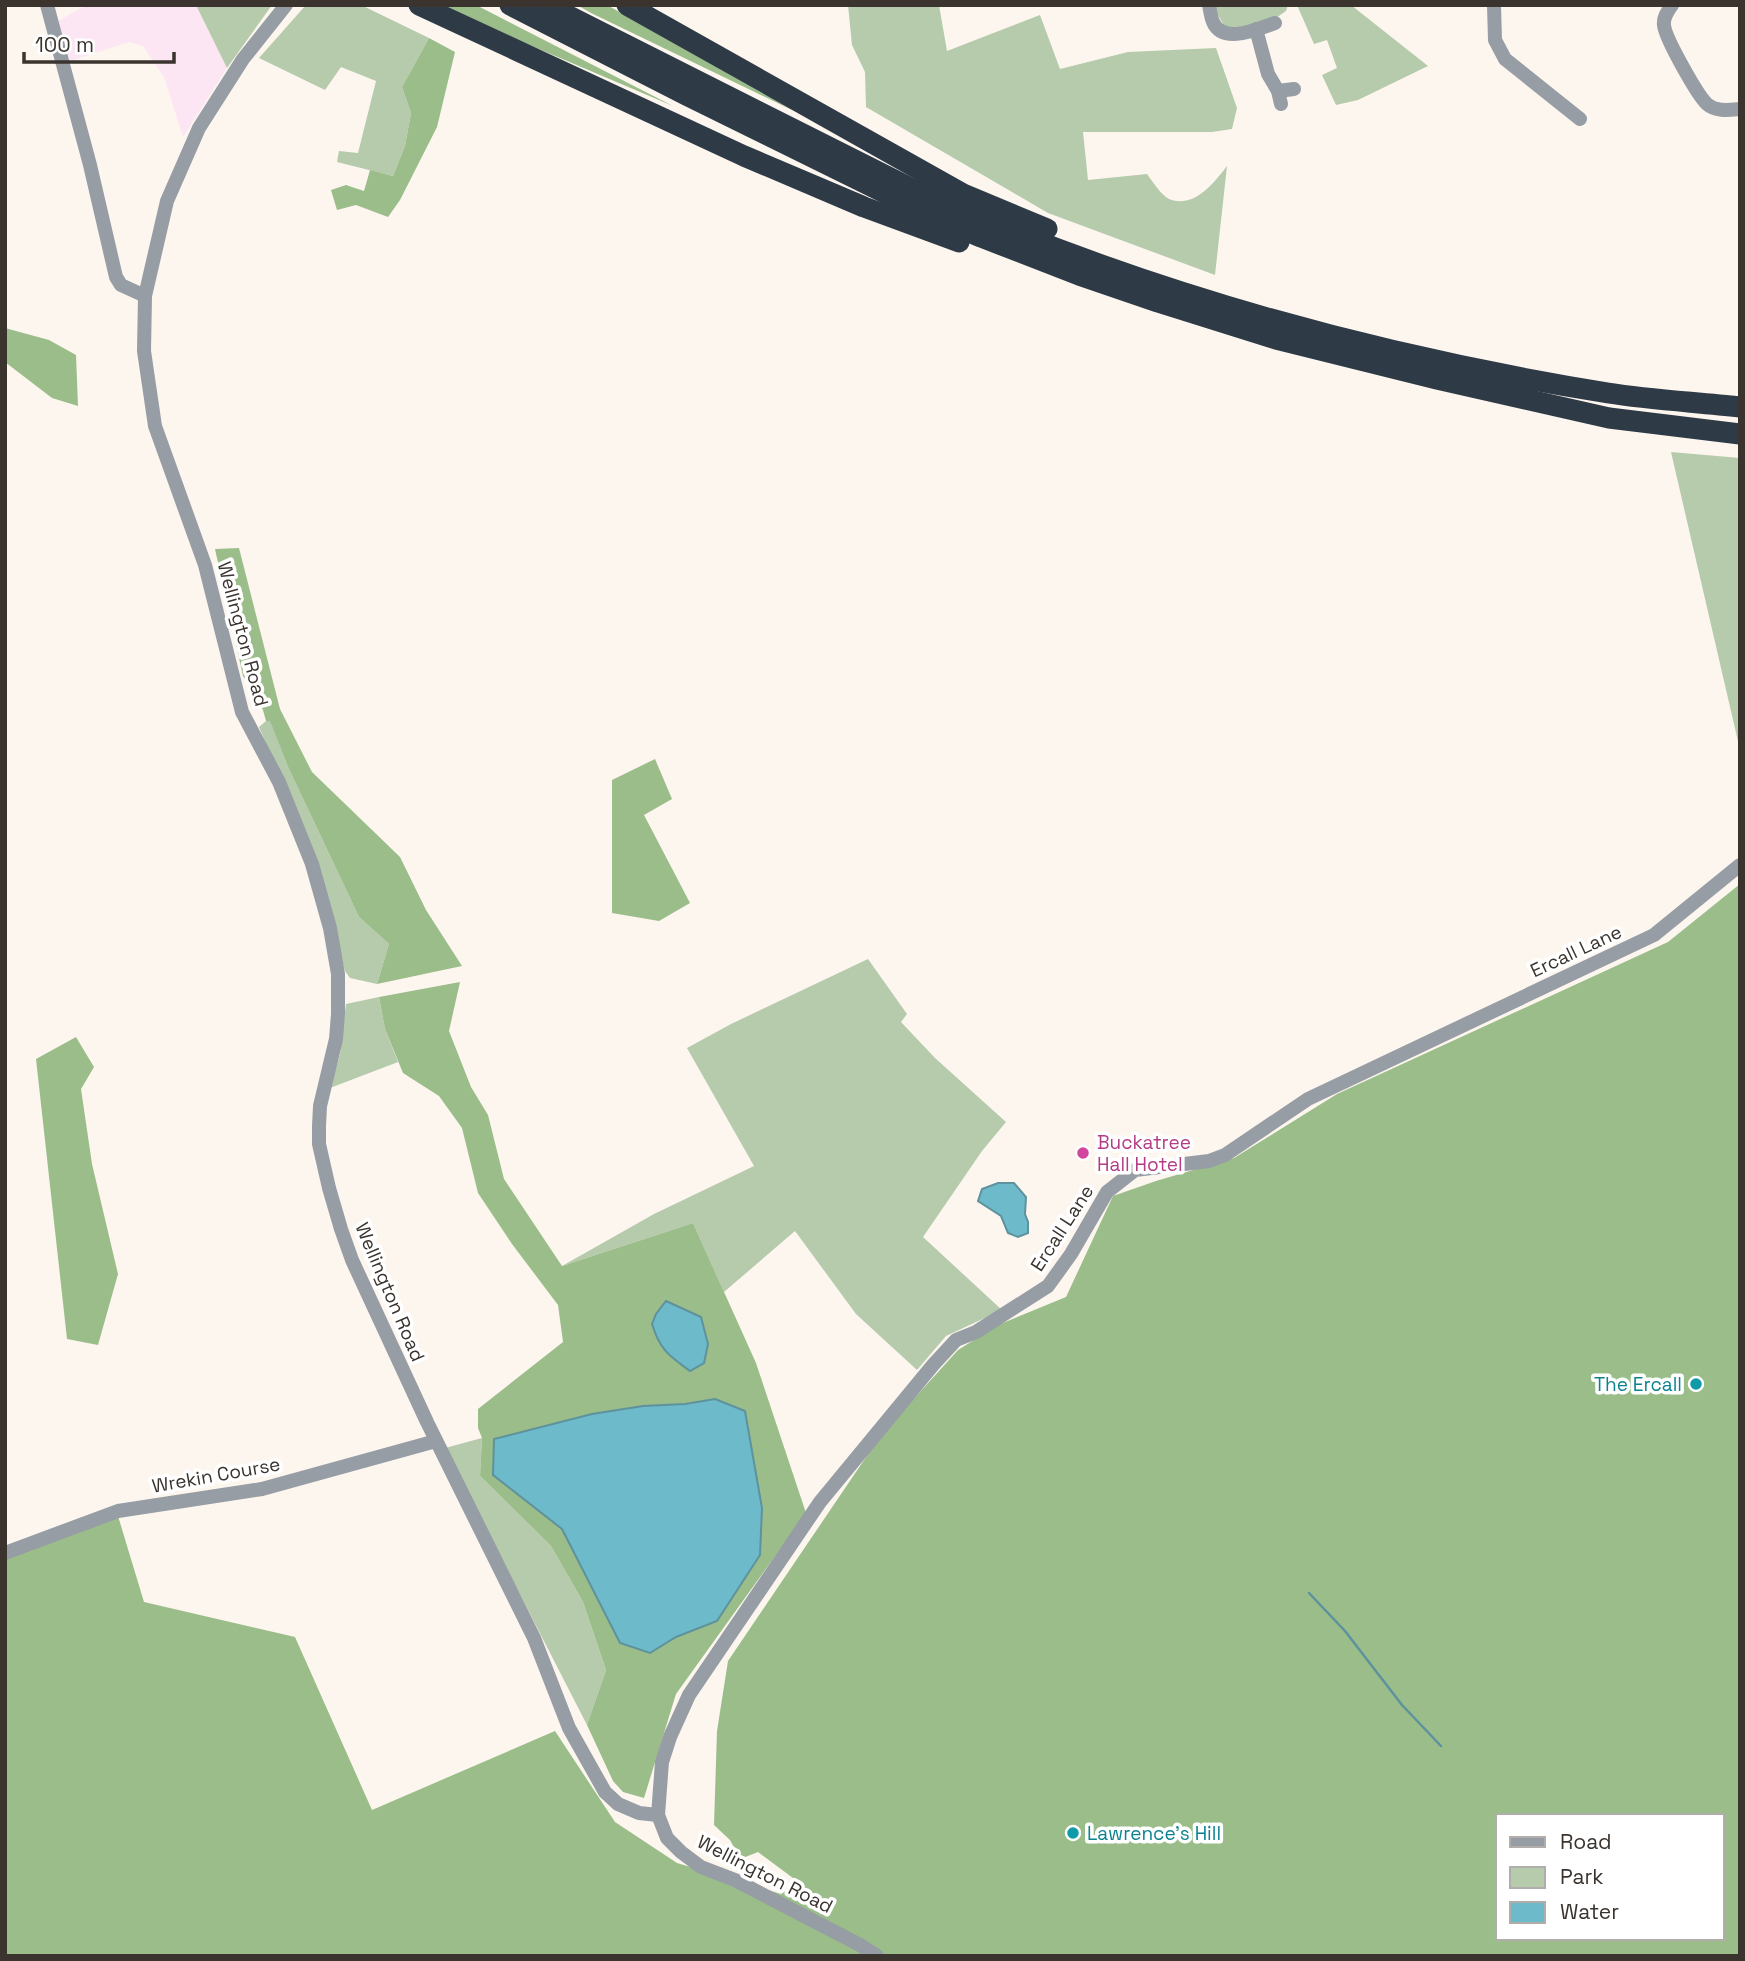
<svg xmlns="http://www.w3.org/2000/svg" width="1745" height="1961" font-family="'Space Grotesk',sans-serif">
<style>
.industrial{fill:#fce6f4}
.green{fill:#b5cbab}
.forest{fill:#9abd8a;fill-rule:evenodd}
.water{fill:#6dbacb;stroke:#5e929c;stroke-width:2}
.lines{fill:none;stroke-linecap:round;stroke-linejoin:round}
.stream{stroke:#5e929c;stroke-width:2.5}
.minor{stroke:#969da4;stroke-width:14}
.highway{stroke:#2e3b47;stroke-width:21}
.hotel-dot{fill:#d1479c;stroke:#fff;stroke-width:2.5}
.culture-dot{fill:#0f9aa8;stroke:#fff;stroke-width:2.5}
.labels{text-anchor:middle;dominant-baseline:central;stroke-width:7;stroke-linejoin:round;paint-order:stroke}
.street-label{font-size:19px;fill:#3a332e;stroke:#fff}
.hotel-label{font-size:19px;fill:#b23c85;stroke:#fff;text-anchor:start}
.culture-label{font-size:19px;fill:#0d838f;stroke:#fff;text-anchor:end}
</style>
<rect width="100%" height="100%" fill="#fdf6ef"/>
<polygon class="industrial" points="87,5 196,5 199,10 227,68 183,137 164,77 143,46 129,42 68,62 58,21"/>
<g class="green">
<polygon points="196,5 272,5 227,68"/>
<polygon points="306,5 361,5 429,38 402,87 411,113 405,146 393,176 337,162 339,151 358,153 376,81 341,67 325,90 259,58"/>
<path d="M848,5H939L947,51L1040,15L1060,69L1128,52L1216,48L1237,108L1232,129L1212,132H1083L1088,180L1147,174C1153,182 1161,195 1169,199C1194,209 1214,183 1227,166L1215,275L1048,213L866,107L865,72L852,45Z"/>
<polygon points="1214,5 1288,5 1286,11 1276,18 1233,30 1224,26 1217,13"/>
<polygon points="1297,5 1351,5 1428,66 1358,100 1336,105 1322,75 1337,68 1327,40 1314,44"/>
<polygon points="1671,452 1740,458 1740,750"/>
<polygon points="270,720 288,767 359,917 389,944 377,984 350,978 345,971 312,849 259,727 266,721"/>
<polygon points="868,959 907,1014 901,1022 935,1058 1006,1122 982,1151 923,1237 1002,1310 946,1336 917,1370 856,1314 795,1231 724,1292 693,1223 562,1266 654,1214 754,1166 687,1048 731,1024"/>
<polygon points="379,997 385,1029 398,1062 330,1088 340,1054 346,1004"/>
<polygon points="482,1438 480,1476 551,1546 583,1602 606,1670 587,1725 445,1448"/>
</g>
<g class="forest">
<polygon points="444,5 476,5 673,106 513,38"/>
<polygon points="577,5 607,5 794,111 591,13"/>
<polygon points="429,38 455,52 437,127 400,200 388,217 356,205 337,210 331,190 346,185 364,191 370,170 393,176 405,146 411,113 402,87"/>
<polygon points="5,328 49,340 76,355 78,406 52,398 5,362"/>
<polygon points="239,548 280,709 312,772 400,857 426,910 462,966 377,984 389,944 359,917 288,767 270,721 266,721 263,710 243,676 215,549"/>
<polygon points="655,759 672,799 644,815 690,903 659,921 612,913 612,780"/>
<path d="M1740,884V1956H5V1553L118,1516L144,1602L295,1637L372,1810L555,1731L615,1822L677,1863L781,1894L790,1888L793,1878L758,1852L730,1863L726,1858L735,1849L730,1840L714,1825L717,1731L728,1661L881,1435L958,1350L998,1325L1066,1297L1113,1196L1156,1181L1234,1158L1337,1094L1668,942ZM1498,1816H1722V1938H1498Z"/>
<path d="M460,982L449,1031L471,1087L488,1115L504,1179L562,1266L693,1223L756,1363L806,1513L676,1694L644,1798L623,1792L613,1781L587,1725L606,1670L583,1602L551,1546L480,1476L482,1438L478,1428V1409L563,1342L558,1305L512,1244L478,1193L462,1128L439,1096L403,1073L385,1029L379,997ZM715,1399L717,1621L676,1637L650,1653L620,1643L562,1529L643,1406L685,1404Z"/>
<polygon points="76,1037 94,1067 81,1089 92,1164 118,1274 98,1345 67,1339 36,1059"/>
</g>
<g class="water">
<polygon points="998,1183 1014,1183 1026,1197 1025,1214 1028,1222 1028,1233 1018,1237 1008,1233 1001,1216 978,1201 982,1189"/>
<path d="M666,1301L701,1317L708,1344L704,1363L690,1371C669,1356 660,1350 652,1324L656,1314Z"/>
<polygon points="715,1399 745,1411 762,1508 760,1555 717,1621 676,1637 650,1653 620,1643 562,1529 493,1475 494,1439 592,1414 643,1406 685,1404"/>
</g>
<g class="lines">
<polyline class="stream" points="1309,1593 1345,1631 1402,1705 1441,1746"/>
<g class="minor">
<polyline points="47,5 90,165 116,277 121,285 145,296"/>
<polyline points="286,5 243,59 199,128 167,201 145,296 144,351 155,426 205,565 242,712 279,782 312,864 330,928 338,974 338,1014 336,1039 320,1106 319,1126 319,1144 329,1188 341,1229 352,1260 427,1422 534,1638 569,1728 605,1792 618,1804 639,1813 658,1815"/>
<path d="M1209,5C1210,10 1211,17 1213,22C1223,45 1257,29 1275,23"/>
<polyline points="1494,5 1495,40 1505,59 1580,119"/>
<path d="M1672,5C1668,11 1663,17 1664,25C1665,38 1698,96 1707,104C1716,112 1729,110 1740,109"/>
<polyline points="1256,29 1268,74 1278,91 1281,104"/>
<polyline points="1278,91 1294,89"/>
<polyline points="5,1553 118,1511 262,1489 436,1441"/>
<polyline points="877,1956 860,1945 735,1880 701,1867 681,1852 667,1838 658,1815 662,1762 670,1737 689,1695 820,1502 933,1365 956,1340 976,1332 1048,1286 1071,1254 1107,1192 1135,1170 1209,1161 1225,1155 1308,1099 1654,935 1740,865"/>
</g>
<g class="highway">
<polyline points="419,5 744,156 864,207 959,242"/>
<polyline points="510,5 686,95 934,217 981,237 1079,275 1158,302 1276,339 1437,379 1609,418 1740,434"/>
<path d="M547,5L906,186C1130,288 1366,354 1608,393C1652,400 1696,402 1740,407"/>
<polyline points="627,5 963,194 1047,229"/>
</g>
</g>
<circle class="hotel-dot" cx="1083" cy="1153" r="7"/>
<g class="culture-dot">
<circle cx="1696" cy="1384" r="7"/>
<circle cx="1073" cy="1833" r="7"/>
</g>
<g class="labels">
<g class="street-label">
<text transform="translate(243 634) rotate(75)">Wellington Road</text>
<text transform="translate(1576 951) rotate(-25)">Ercall Lane</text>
<text transform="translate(1062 1228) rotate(-57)">Ercall Lane</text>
<text transform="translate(390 1292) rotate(67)">Wellington Road</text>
<text transform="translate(216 1475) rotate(-10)">Wrekin Course</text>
<text transform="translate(765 1874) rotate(27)">Wellington Road</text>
</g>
<g class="hotel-label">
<text x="1097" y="1142">Buckatree<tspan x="1097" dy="22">Hall Hotel</tspan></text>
</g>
<g class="culture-label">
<text x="1682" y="1384">The Ercall</text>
<text x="1087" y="1833" text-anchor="start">Lawrence's Hill</text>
</g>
</g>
<rect width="1745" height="1961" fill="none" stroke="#3a332e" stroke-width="14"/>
<rect x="1496" y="1814" width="228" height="126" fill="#ffffff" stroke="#b0adab" stroke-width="2"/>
<rect x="1510" y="1837" width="35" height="10" fill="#969da4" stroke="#b0adab" stroke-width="2"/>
<text x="1560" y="1849" font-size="21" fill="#3a332e">Road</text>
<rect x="1510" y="1867" width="35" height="21" fill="#b5cbab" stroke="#b0adab" stroke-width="2"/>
<text x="1560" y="1884" font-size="21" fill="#3a332e">Park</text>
<rect x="1510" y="1902" width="35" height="21" fill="#6dbacb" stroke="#b0adab" stroke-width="2"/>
<text x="1560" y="1919" font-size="21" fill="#3a332e">Water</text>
<path d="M24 52v10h150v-10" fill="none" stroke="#3a332e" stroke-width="3.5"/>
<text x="35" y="52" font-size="21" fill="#3a332e" stroke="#ffffff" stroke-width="5" paint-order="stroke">100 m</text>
</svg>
